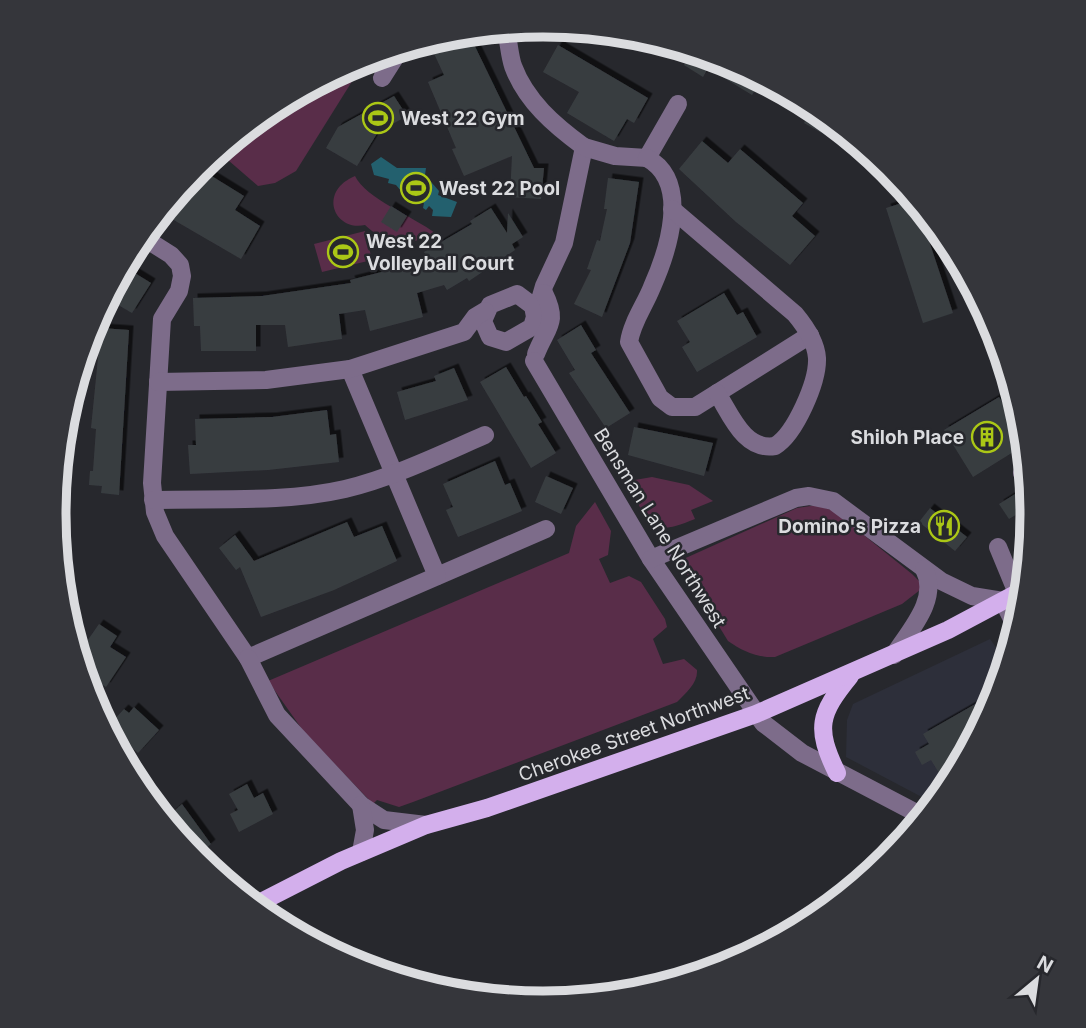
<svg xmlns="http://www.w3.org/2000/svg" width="1086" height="1028" font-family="Inter,sans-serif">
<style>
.built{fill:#2d2f3a}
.green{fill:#592d49}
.water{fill:#23606e}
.building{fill:#393d41;filter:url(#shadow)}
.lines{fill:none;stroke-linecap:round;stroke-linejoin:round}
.minor{stroke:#7d6c8a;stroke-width:18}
.major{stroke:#d3afec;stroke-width:18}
.labels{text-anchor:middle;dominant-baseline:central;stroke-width:5;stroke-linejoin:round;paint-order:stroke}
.poi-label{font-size:19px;font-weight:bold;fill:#dbdcdf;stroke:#27282d;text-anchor:start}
.street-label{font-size:19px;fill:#dbdcdf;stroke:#27282d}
.rim{fill:none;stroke:#dbdcdf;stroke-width:9}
</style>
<defs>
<filter id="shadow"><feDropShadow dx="4.5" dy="-4.5" stdDeviation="0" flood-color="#0009"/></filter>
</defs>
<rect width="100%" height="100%" fill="#27282d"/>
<polygon class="built" points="990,639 1007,663 995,702 950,786 935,804 846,757 847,720 853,704"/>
<g class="green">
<polygon points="366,59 296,171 275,183 258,186 221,154 220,149 271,107"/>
<path d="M355,176C365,198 414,217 435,233C405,247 391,249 365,225C335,232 317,192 355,176Z"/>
<polygon points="365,231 372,260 322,272 314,244"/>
<path d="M652,477L689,485L713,501L691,510L695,519C646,539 652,524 627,485L629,481Z"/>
<path d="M595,502L611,531L608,555L599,559L610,583L629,576L641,582L665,619L667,627L653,639L663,664L684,659L697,670C698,683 686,693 677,702L413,802L399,807L377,800L373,804L304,732L268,681L569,553L576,526Z"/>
<path d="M817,505L834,511L912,574L920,582V590L902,604L775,657C758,658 742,651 728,641L679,561L797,508Z"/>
</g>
<g class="water">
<polygon points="381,157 397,168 426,168 425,175 439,191 438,195 457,202 451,217 432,216 433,210 429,206 426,210 423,208 424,203 407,198 396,185 388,183 389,179 374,175 371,164"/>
<polygon points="79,365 73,437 66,439 61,435 63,418"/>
</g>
<g class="building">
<polygon points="468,32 534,168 544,168 541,199 510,197 512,156 464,176 452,149 456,148 428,82 444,75 430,45"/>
<polygon points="558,45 648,98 634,123 627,119 614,141 567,113 579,92 543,72"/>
<polygon points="683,47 731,62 762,79 752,95 708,68 703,77 684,65 689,57 681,52"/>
<polygon points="394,96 407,116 378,132 357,166 326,148 338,127"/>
<polygon points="814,106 870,152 866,158 804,123"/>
<polygon points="702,141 728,163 740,149 803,203 792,216 815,236 790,265 736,222 679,169"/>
<polygon points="197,167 244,196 235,210 260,226 241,259 160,212"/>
<polygon points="608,178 639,182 630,243 602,317 574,304 591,270 587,269 597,240 600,241 607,209 604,209"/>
<polygon points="915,199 953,313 923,323 886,208"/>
<polygon points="391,206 407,216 397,232 381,222"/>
<polygon points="491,208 507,233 508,213 523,237 512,244 515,250 469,281 467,278 447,290 444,285 417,293 423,317 370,331 365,310 339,314 342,339 288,347 285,325 256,325 256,351 201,351 200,326 194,326 193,298 262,296 351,283 350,280 429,260 424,252 472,224 470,221"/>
<polygon points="125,267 151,283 132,313 106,298"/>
<polygon points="724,293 737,315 743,312 757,337 697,372 682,347 690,342 677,321"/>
<polygon points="581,325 596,350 591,353 630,413 606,428 569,373 575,370 557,340"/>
<polygon points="101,328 129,330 119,495 101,493 102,486 89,485 90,471 93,471 96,429 91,428"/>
<polygon points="506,367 524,397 526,396 542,422 538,424 556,453 531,468 480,382"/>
<polygon points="454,368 468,400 405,420 397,392 436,381 434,376"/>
<polygon points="999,397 1004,405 1017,397 1026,444 973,477 944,430"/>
<polygon points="327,410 330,435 336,434 339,462 268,470 190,474 188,445 196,445 195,419 272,417"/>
<polygon points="634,427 713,443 704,476 628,455"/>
<polygon points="495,461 505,485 510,483 522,511 458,537 446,510 453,507 443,484"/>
<polygon points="546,476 573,488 561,514 535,502"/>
<polygon points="1020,491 1030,506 1009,519 999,504"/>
<polygon points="930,508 967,537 955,551 919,522"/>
<polygon points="347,522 354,537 382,526 397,561 334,590 261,617 240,567 236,570 219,548 235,535 254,561"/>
<polygon points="99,624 117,636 110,647 126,657 106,687 82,671 79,662 87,650 83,647"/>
<polygon points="998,691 965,759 939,773 931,760 922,765 915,752 929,744 923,734"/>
<polygon points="134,707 159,730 138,753 108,726 124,709 129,713"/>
<polygon points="247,784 254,798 263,793 273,814 239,832 230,814 238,810 229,794"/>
<polygon points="182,804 211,844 195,858 164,820"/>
</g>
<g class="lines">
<g class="minor">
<path d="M505,28C509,40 509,54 513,66C526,101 554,125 584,147L564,243L544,286L532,327L506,342L490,337L483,321L490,305L517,294L533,306L535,317"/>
<polyline points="382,78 401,48"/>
<polyline points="584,147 615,156 647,158 678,104"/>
<path d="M647,158C691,182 668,251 652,287C645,305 632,322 629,342L660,398L672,407H695L810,335"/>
<path d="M672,209L795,314C805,326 816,342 817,358C818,382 795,434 775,446C744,451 731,415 717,393"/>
<polyline points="141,236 171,255 180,265 182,276 179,291 162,319 152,483 155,512 165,536 248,658 546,529"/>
<path d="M536,354C547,326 559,323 544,293"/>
<polyline points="534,361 651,559 763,723 802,753 924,817"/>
<polyline points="350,369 437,576"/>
<polyline points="158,382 266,380 350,369 464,332 475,317 485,311"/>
<polyline points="1022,473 1030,484"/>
<path d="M153,500C215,498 284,503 345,489C394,477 439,455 485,435"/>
<polyline points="998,547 1017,593"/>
<polyline points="651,559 796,498 809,496 833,501 941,581 972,596 1003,601 1017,629"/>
<path d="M894,655C909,631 940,599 924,569"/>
<polyline points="248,658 277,715 361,805 384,820 426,825"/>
<polyline points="361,852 365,830 361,805"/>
</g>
<g class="major">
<path d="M837,773C815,728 819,714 850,676"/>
<polyline points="253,906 341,861 426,825 487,808 756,714 948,630 1025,589"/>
</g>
</g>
<defs>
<g id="stadium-ring" transform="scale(1.575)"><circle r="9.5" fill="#27282d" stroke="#abc716" stroke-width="1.5"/><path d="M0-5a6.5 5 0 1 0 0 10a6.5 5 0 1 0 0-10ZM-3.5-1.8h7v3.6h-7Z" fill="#abc716"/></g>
<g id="building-ring" transform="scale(1.575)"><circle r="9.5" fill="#27282d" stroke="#abc716" stroke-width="1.5"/><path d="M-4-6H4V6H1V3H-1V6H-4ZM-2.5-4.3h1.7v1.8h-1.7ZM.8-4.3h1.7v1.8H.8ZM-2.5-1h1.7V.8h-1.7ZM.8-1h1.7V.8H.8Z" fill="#abc716"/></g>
<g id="restaurant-ring" transform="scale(1.575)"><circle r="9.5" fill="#27282d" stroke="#abc716" stroke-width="1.5"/><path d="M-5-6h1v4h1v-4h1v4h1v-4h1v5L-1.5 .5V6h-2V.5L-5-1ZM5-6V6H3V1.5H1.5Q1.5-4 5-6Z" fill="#abc716"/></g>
</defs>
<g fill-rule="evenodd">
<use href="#stadium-ring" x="378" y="118"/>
<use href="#stadium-ring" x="416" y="188"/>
<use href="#stadium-ring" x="343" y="252"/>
<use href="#building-ring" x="987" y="437"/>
<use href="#restaurant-ring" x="944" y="526"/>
</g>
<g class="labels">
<g class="poi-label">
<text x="401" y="118">West 22 Gym</text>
<text x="439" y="188">West 22 Pool</text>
<text x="366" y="241">West 22<tspan x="366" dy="22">Volleyball Court</tspan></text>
<text x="964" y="437" text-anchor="end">Shiloh Place</text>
<text x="921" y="526" text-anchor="end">Domino's Pizza</text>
</g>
<g class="street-label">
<text transform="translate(660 528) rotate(58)">Bensman Lane Northwest</text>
<text transform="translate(634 734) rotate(-20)">Cherokee Street Northwest</text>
</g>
</g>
<path d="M0 0H1086V1028H0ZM66 514a477 477 0 1 1 954 0a477 477 0 1 1-954 0Z" fill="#35363b" fill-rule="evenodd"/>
<path class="rim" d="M66 514a477 477 0 1 1 954 0a477 477 0 1 1-954 0Z"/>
<g transform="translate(1037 979) rotate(29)" stroke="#27282d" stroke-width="5" paint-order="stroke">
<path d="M0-5L12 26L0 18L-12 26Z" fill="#dbdcdf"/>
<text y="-10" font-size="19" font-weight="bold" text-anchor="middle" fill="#dbdcdf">N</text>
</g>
</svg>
